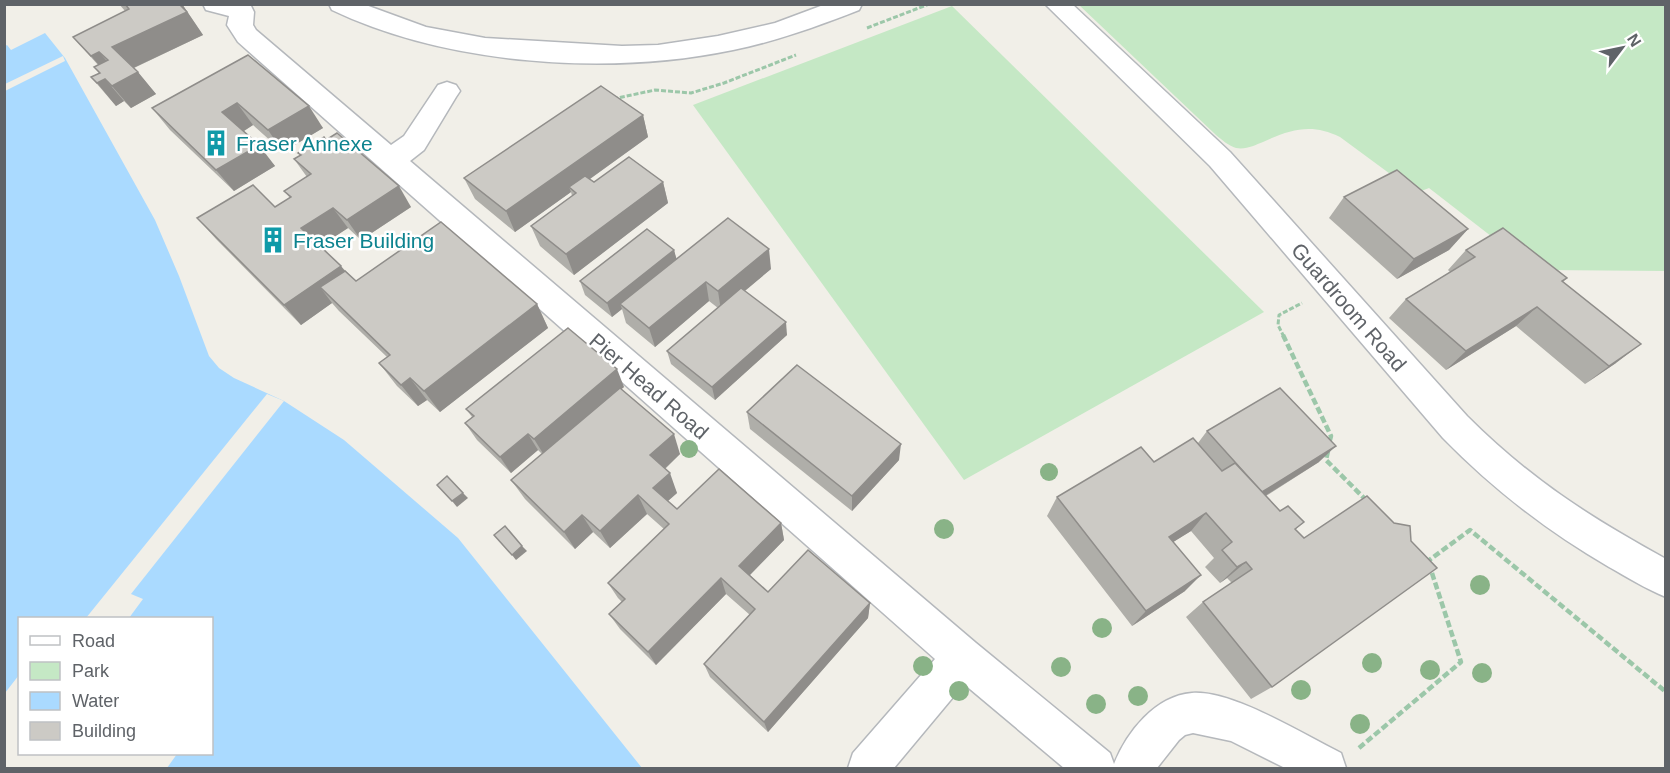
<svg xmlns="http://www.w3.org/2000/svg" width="1670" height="773" font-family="Helvetica,sans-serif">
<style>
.green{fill:#c5e8c5}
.water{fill:#aadaff;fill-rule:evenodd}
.pier{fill:#f1efe8}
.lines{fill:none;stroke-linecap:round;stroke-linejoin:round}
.minor-casing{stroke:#b5b8bc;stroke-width:3}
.path-far1{stroke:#9cc7a9;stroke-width:3;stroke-dasharray:5 2;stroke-linecap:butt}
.path{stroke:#9cc7a9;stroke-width:4.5;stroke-dasharray:7 3;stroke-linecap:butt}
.minor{fill:#fff;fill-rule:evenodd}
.tree{fill:#89b387}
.wall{fill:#afaea9}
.shaded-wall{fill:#8f8d8a}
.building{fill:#cccac5;stroke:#8f8d8a;stroke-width:1.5}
.labels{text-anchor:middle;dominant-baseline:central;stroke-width:5;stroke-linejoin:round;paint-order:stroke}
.culture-label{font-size:21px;fill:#0d838f;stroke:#fff;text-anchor:start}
.street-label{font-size:21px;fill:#5f6368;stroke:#fff}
</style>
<rect width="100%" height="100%" fill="#f1efe8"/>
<g class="green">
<path d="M1079,5H1665V271L1543,270L1518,257L1429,188L1416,193L1340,137C1312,123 1291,129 1263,142C1255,145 1246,150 1236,148C1229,146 1222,140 1216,135Z"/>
<polygon points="952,6 1264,312 964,480 693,105"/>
</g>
<path class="water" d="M45,33L65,58L155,220L179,276L209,356L219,368L234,378L284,401L344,440L458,538L642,768H5V46L7,45L11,50ZM20,618H212V754H20Z"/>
<g class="pier">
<polygon points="63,56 65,61 5,91 5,84"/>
<polygon points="267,394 284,401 131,594 143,599 129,618 86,618"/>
<polygon points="19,675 20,754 177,754 167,768 5,768 5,693"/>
</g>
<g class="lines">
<g class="minor-casing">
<g id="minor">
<path d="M203,4L251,6L254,12L253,25L256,30L391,145L404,136L438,85L447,82L456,85L460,91L456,97L424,150L410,161L976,643L1110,753L1114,764C1127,732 1155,696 1192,693C1233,690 1304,735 1341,753L1346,768H1285L1231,741L1193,733L1185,735L1179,740L1157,768H1064L964,684L894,768H848L853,753L935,659L238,42L227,25L229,16L206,10Z"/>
<path d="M329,4H363L426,27L485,38L622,46L658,45L718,36L775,23L826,4H862L859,10C818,26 777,41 733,50C609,76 447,65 332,10Z"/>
<path d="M1045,4H1072L1230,152L1467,416C1530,479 1588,516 1666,559V597C1646,589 1627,577 1609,567C1547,531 1493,489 1443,438L1210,166Z"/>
</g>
</g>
<g class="path-far1">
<polyline points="867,28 929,4"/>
<polyline points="613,99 655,90 691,93 724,83 796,55"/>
<polyline points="1284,337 1278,325 1279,315 1302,303"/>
</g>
<g class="path">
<polyline points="1283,335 1331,436 1329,444"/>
<polyline points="1328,451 1326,460 1365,499"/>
<polyline points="1426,559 1428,561 1470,530 1666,692"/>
<polyline points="1359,748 1461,662 1430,567"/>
</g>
<use href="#minor" class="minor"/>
</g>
<g class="tree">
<circle cx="689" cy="449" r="9"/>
<circle cx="1049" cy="472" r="9"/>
<circle cx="944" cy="529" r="10"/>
<circle cx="1480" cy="585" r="10"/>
<circle cx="1102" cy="628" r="10"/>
<circle cx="1372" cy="663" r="10"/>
<circle cx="923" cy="666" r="10"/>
<circle cx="1061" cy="667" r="10"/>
<circle cx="1430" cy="670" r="10"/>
<circle cx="1482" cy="673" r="10"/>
<circle cx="1301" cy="690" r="10"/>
<circle cx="959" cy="691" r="10"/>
<circle cx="1138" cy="696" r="10"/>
<circle cx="1096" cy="704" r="10"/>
<circle cx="1360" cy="724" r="10"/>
</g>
<g class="wall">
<polygon points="119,4 182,4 203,35 134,68 156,94 131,108 124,101 116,106 91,77 99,73 94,67 98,65 73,37 125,11"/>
<polygon points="248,55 323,128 283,152 253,125 244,131 275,166 234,191 170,130 152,108"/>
<polygon points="643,115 648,137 590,179 594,182 663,182 668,203 574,275 540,246 531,226 572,196 571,192 515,232 475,199 464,178"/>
<polygon points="298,153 411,207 361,240 348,228 320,246 356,281 537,304 548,328 440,412 427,400 418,406 397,386 379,363 387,357 339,311 332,303 301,325 216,239 197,218 275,207 290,198 284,191 307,177 294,159 300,156"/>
<polygon points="1344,197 1468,229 1449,250 1397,279 1329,218"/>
<polygon points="674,250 676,259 771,269 744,291 787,335 715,400 671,364 667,351 718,308 709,301 655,347 626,323 622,309 612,317 585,295 580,281"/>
<polygon points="1466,250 1567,278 1563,282 1616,363 1585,384 1516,326 1446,370 1389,318 1406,299 1450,272 1448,270"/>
<polygon points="624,387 621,389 680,454 665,469 677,493 668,501 677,509 781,523 784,540 750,575 768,592 870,603 868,618 768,732 710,677 704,664 750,615 726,594 656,665 620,629 609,614 622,602 618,598 608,583 664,529 647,514 610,548 593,532 575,549 525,499 511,480 542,454 538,450 511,473 477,440 465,423 472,417 466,409"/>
<polygon points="747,412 899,460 852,511 750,429"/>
<polygon points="1207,431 1319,462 1266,496 1280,511 1304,522 1296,529 1272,687 1251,699 1186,617 1203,602 1232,583 1227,578 1220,583 1205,567 1214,558 1191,531 1173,542 1185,591 1132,626 1047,516 1057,497 1154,462 1198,443"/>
</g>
<g class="shaded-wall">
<polygon points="177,4 182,4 203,35 131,69 112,47"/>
<polygon points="99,52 118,74 110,78 91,56"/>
<polygon points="138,72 156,94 131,108 112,86"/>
<polygon points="105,79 124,101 116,106 97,83"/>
<polygon points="237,103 253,125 239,134 222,112"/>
<polygon points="309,106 323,128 283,152 268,130"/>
<polygon points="643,115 648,137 573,191 569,187 571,192 515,232 506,211"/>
<polygon points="259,145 275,166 234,191 216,170"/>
<polygon points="663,182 668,203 574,275 566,254"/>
<polygon points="399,186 411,207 361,240 347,220"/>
<polygon points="333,208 348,228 316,249 301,228"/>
<polygon points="1468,229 1449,250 1397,279 1414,259"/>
<polygon points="769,249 771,269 721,311 718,291"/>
<polygon points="674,250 678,264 620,304 622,309 612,317 607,303"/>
<polygon points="341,266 356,286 320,287 332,303 301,325 284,305"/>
<polygon points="706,282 709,301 655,347 649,328"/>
<polygon points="537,304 548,328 440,412 424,391"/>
<polygon points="1537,307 1516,326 1446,370 1466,351"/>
<polygon points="786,322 787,335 715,400 712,387"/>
<polygon points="1641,344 1616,363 1585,384 1609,366"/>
<polygon points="617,369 624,387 544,455 534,439"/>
<polygon points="410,378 427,400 418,406 401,385"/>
<polygon points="528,434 538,450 511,473 500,457"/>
<polygon points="674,434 680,454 658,475 650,455"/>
<polygon points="901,444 899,460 852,511 852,496"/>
<polygon points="1336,446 1319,462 1247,507 1262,492"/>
<polygon points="670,473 677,493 661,507 653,488"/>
<polygon points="463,493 468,498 457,507 452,501"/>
<polygon points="638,495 647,514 610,548 600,531"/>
<polygon points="1206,513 1191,531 1154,554 1169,537"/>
<polygon points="582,515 593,532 575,549 564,532"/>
<polygon points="781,523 784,540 743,582 739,566"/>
<polygon points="522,546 527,551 516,560 512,555"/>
<polygon points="1246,562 1227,578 1220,583 1237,567"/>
<polygon points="1201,575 1185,591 1132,626 1146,611"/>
<polygon points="721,578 726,594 656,665 648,652"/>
<polygon points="870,603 868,618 768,732 764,722"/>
</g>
<g class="building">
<polygon points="125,4 179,4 187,12 112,47 138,72 112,86 105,79 97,83 91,77 100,73 94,67 108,60 99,52 91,56 73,37 129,9"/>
<polygon points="248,55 309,106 268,130 237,103 222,112 259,145 216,170 152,108"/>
<polygon points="601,86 643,115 506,211 464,178"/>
<polygon points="337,133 399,186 347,220 333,208 301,228 341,266 284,305 197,218 253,185 275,207 291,197 284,191 311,174 294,159 301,155 298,153 324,137 326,140"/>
<polygon points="629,157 663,182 566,254 531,226 576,193 569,187 585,176 594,182"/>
<polygon points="1397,170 1468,229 1414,259 1344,197"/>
<polygon points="728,218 769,249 718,291 706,282 649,328 620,304"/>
<polygon points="441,222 537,304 424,391 410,378 401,385 379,363 390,355 320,287 345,271 356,281"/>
<polygon points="1503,228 1567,278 1562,281 1641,344 1609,366 1537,307 1466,351 1406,299 1475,257 1466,250"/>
<polygon points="647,229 674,250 607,303 580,281"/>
<polygon points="741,288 786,322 712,387 667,351"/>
<polygon points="568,328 617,369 534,439 528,434 500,457 465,423 474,416 466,409"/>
<polygon points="797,365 901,444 852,496 747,412"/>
<polygon points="620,388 674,434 650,455 670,473 653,488 677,509 719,469 781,523 739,566 768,592 808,550 870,603 764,722 704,664 755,609 721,578 648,652 609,614 625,599 608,583 669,524 638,495 600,531 582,515 564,532 511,480"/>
<polygon points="1280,388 1336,446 1262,492 1207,431"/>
<polygon points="1193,438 1222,471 1235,463 1280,511 1288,506 1304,522 1295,529 1304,538 1367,496 1394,523 1410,526 1411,541 1437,568 1272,687 1203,602 1252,569 1246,562 1237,567 1222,550 1232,542 1206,513 1169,537 1201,575 1146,611 1057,497 1141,447 1154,462"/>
<polygon points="447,476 463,493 452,501 437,485"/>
<polygon points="505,526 522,546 512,555 494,535"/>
</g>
<defs>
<g id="building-bare" transform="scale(2.07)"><path d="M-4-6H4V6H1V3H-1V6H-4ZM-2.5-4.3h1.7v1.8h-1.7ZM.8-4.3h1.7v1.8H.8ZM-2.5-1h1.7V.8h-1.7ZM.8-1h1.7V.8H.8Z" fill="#0f9aa8" stroke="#fff" stroke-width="2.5" paint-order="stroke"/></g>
</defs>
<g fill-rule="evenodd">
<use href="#building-bare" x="216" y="143"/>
<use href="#building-bare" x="273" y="240"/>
</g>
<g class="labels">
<g class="culture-label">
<text x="236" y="143">Fraser Annexe</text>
<text x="293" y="240">Fraser Building</text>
</g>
<g class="street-label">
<text transform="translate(1349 307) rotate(49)">Guardroom Road</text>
<text transform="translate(649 386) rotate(41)">Pier Head Road</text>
</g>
</g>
<rect width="1670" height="773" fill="none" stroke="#5f6368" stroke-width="12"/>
<rect x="18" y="617" width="195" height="138" fill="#ffffff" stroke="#bfc1c3" stroke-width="1.5"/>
<rect x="30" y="636" width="30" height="9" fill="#ffffff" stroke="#bfc1c3" stroke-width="1.5"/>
<text x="72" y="647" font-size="18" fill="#5f6368">Road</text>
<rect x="30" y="662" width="30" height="18" fill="#c5e8c5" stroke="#bfc1c3" stroke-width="1.5"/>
<text x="72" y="677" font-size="18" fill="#5f6368">Park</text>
<rect x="30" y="692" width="30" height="18" fill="#aadaff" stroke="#bfc1c3" stroke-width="1.5"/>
<text x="72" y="707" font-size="18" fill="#5f6368">Water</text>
<rect x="30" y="722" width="30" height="18" fill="#cccac5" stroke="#bfc1c3" stroke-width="1.5"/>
<text x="72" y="737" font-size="18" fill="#5f6368">Building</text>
<g transform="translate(1622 48) rotate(58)" stroke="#ffffff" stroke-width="4.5" paint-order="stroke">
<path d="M0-4.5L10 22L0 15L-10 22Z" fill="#5f6368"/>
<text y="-9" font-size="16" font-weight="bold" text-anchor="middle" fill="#5f6368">N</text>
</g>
</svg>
